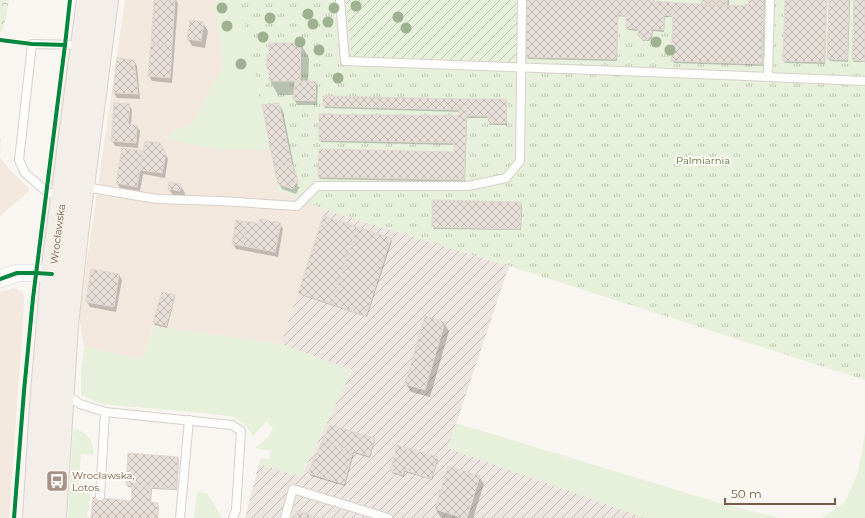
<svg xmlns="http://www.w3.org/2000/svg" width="865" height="518" font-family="Montserrat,sans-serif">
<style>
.residential{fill:#f2e8de}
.industrial{fill:url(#industrial-furrows)}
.grass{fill:#e7f0db}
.forest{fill:url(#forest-crowns)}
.park{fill:url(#park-tufts)}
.garden{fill:url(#garden-furrows)}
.shadow{fill:#0003}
.building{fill:url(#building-cross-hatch);stroke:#e2d8d2}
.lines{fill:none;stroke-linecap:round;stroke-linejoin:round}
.lane-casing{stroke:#d7d1cb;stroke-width:10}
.street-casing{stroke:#d7d1cb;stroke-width:18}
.primary-casing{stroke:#dad1cc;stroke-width:24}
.lane{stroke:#fefefd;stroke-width:8}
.street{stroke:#fefefd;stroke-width:17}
.primary{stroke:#f3eee8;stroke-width:22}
.cycleway-casing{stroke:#fffaf3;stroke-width:6}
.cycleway{stroke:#00873e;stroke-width:4}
.tree{fill:#9eb190}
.labels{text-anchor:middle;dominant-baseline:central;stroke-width:4;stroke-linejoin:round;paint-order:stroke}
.park-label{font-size:10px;fill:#537a41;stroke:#fffaf3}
.street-label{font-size:10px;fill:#7a5c4d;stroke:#fffaf3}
.poi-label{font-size:10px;fill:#7a5c4d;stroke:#fffaf3;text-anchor:start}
</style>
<defs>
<pattern id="industrial-furrows" width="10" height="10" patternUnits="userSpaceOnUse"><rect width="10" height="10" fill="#ede5e0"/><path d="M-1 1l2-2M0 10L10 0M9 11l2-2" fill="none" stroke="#c5bdb8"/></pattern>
<pattern id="forest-crowns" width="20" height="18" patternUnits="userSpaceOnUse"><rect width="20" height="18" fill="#e7f0db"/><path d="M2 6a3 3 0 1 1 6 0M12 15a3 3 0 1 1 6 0" fill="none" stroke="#c0c6b4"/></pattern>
<pattern id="park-tufts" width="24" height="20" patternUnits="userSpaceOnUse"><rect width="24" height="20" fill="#e7f0db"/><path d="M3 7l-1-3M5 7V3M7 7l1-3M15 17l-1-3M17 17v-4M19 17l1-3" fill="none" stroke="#c0c6b4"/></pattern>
<pattern id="garden-furrows" width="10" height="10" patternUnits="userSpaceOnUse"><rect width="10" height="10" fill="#e7f0db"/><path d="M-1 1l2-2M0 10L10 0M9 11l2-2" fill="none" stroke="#c0c6b4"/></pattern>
<pattern id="building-cross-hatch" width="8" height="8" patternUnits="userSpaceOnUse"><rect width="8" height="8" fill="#e6ded7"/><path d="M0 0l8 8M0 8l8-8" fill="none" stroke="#bfb7b1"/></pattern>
</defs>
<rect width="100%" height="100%" fill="#f9f5f0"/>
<g class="residential">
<polygon points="125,0 240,0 278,190 325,210 281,344 153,326 143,359 84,347 79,316"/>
<polygon points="0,139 1,139 0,158 11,171 30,190 0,216"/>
<polygon points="13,288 21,291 24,295 24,306 9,518 0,518 0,292"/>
</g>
<polygon class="industrial" points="325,210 509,266 448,448 645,518 245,518 259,464 301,477 352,370 281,344"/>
<g class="grass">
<polygon points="214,0 240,0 271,150 224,150 168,140 171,131 178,129 191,125 221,70 223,63"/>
<polygon points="68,54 71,55 54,183 51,184"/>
<polygon points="48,207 50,210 47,244 42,252"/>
<polygon points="153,326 281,344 352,370 301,477 259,464 261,458 269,460 271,451 255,448 268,437 273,429 267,421 253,436 247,427 235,417 212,414 101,404 81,395 81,377 84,347 143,359"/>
<polygon points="456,423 713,501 780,518 645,518 448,448"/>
<path d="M73,428C89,434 92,438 94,455L81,454L78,490L91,491L87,518H68Z"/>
<polygon points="865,433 865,518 822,518 845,502 858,472"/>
<polygon points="197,492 207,493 222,518 194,518"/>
</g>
<polygon class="forest" points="0,0 9,0 3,31 0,32"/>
<polygon class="park" points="240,0 865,0 865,380 509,266 325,210 278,190"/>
<polygon class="garden" points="346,0 518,0 516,62 351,57"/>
<g class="shadow">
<polygon points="155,0 176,0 178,3 172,83 152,81 149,76"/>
<polygon points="528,0 654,0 654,2 703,5 703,0 729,0 729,6 749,7 750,0 765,0 763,66 674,63 672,61 674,17 665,17 664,32 653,31 652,38 649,41 643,41 640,37 639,31 628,30 627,28 627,17 618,16 617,61 528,59 527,56"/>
<polygon points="786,0 827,0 825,64 785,63 784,61"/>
<polygon points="830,0 850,0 848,62 830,61 828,59"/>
<polygon points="855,0 865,0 865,62 854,62 853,60"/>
<polygon points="203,23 208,31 205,48 192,46 188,39"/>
<polygon points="301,44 309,58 308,82 315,82 318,87 317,105 297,105 294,99 295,95 278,95 270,81 270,73 268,69"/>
<polygon points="118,60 134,61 137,66 140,99 117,98 114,93"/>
<polygon points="324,97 506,100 507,103 507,125 490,125 489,122 489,118 467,118 465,182 320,179 319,176 455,153 455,145 321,142 320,140 459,117 460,112 325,108 324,106"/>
<polygon points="279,104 283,111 298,187 300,187 298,178 300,187 299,188 296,194 282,189 279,184 263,106"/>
<polygon points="129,105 132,110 131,126 137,126 140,131 138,148 115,146 112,140"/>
<polygon points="123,149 144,152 163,149 168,159 165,178 143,174 140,191 120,188 117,183"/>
<polygon points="180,185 185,193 184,198 174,197 169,189"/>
<polygon points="520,202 522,205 521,230 434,229 433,226"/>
<polygon points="280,224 283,229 278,257 236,249 233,244 260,225"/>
<polygon points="390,239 392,241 367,317 301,295 299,293"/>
<polygon points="119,275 122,280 116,312 90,307 87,302"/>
<polygon points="163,293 174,296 175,298 167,328 155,325 154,322"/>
<polygon points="444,323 449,331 430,397 411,392 406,384"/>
<polygon points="374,439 375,441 370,458 354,453 345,486 311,476 309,473"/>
<polygon points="178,458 179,460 177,490 152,489 151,503 157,504 159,506 158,518 92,518 132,502 133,487 128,487 127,484"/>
<polygon points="437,458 438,460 432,480 405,472 404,477 392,473 391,471"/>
<polygon points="479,477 484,484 473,518 444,518 440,517 436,509"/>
</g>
<g class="building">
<polygon points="154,0 175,0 172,45 151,44"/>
<polygon points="527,0 653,0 653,1 696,4 748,6 749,0 764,0 762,64 671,61 673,16 664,15 664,30 652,29 651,36 647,40 645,40 641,39 638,35 638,29 626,28 626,15 618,15 616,59 526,57"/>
<polygon points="702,0 727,0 727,5 702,4"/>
<polygon points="785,0 827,0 824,62 783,61"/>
<polygon points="829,0 849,0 847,60 827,59"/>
<polygon points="854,0 865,0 865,61 852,60"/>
<polygon points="190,20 204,22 201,41 187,39"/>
<polygon points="269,43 301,43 300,81 269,81 269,69 267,69 267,54 269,54"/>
<polygon points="151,44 172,45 170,78 148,76"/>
<polygon points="117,58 134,60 138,94 113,93"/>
<polygon points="295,81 316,81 315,101 293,100"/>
<polygon points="323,96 467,99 464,180 318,177 319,149 454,152 454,143 319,140 319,114 458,116 459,110 323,106"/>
<polygon points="467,99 507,99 506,123 488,123 488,116 466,116"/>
<polygon points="114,103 130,104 128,124 137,125 136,143 111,141"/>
<polygon points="279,103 292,165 274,167 262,105"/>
<polygon points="145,141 160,143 166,153 162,173 140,170"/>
<polygon points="122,148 143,151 137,187 116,183"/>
<polygon points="293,165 294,172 296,172 298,182 296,183 293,189 278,184 274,167"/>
<polygon points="169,182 181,184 180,191 168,189"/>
<polygon points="432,200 521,202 520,229 432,227"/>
<polygon points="323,216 357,227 332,304 298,293"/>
<polygon points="260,219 281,223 275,252 243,246 247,221 259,224"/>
<polygon points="236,220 247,222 243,246 232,244"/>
<polygon points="357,227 391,238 366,316 332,304"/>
<polygon points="91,269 119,274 114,307 86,302"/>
<polygon points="162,292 175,295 166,326 153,322"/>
<polygon points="425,316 445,322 425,390 405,384"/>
<polygon points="330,425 375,438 369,456 322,442"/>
<polygon points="322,442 353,451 344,484 308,473"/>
<polygon points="397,445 438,457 431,479 404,470 403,475 390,471"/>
<polygon points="128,453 178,457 176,489 126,485"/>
<polygon points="448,466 480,476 467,518 463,518 435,509"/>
<polygon points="132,485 151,487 150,502 158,503 157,518 91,518 93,497 131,501"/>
<polygon points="297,511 319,518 294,518"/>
</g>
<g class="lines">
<g class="lane-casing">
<g id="lane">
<polyline points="340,0 345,61 621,71 865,81"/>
<polyline points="768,77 770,0"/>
<polyline points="85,187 157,199 221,201 297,206 317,186 468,186 506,178 520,161 522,0"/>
<polyline points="62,198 47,192 25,173 19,160 32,44 81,45"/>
<polyline points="64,394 80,404 105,412 232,425 241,431 236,510 233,518"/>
<polyline points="100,496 105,412"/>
<polyline points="180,518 189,420"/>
<polyline points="285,518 293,489 388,518"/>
</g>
</g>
<g class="street-casing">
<polyline id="street" points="0,279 17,273 36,273 52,274"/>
</g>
<g class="primary-casing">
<g id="primary">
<path id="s1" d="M34,518L41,405L52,274L88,0"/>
<polyline points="55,518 67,325 78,225 107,0"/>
</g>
</g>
<use href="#lane" class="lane"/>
<use href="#street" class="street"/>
<use href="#primary" class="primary"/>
<g class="cycleway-casing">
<g id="cycleway">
<polyline points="0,40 32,44 65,45"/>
<polyline points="0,279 17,273 36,273 52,274"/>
<polyline points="14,518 24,391 33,298 65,45 70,0"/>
</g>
</g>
<use href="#cycleway" class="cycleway"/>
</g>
<g class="tree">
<circle cx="356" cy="6" r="5.5"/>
<circle cx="222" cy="8" r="5.5"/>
<circle cx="334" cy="8" r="5.5"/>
<circle cx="308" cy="14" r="5.5"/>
<circle cx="398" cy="17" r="5.5"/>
<circle cx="270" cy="18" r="5.5"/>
<circle cx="328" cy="22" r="5.5"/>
<circle cx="313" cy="24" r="5.5"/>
<circle cx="227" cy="26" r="5.5"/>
<circle cx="406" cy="28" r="5.5"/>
<circle cx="263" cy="37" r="5.5"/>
<circle cx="300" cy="42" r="5.5"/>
<circle cx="656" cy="42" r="5.5"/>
<circle cx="319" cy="50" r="5.5"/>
<circle cx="670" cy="50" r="5.5"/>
<circle cx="241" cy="64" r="5.5"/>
<circle cx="338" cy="78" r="5.5"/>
</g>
<defs>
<g id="bus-square" transform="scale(1.15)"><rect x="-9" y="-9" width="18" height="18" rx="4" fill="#a69286" stroke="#fffaf3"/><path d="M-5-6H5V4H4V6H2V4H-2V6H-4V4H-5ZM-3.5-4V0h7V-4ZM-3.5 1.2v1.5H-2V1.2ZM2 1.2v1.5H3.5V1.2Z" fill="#fff"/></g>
</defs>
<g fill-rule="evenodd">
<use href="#bus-square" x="57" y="481"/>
</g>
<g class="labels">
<g class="park-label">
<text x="703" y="160">Palmiarnia</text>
</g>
<g class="street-label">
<text stroke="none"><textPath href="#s1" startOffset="285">Wrocławska</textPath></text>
</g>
<g class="poi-label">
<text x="72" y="475">Wrocławska,<tspan x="72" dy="12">Lotos</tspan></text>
</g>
</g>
<path d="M725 498v6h110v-6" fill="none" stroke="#7a5c4d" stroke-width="2"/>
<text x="731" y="498" font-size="12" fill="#7a5c4d" stroke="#fffaf3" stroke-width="3" paint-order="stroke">50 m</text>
</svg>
